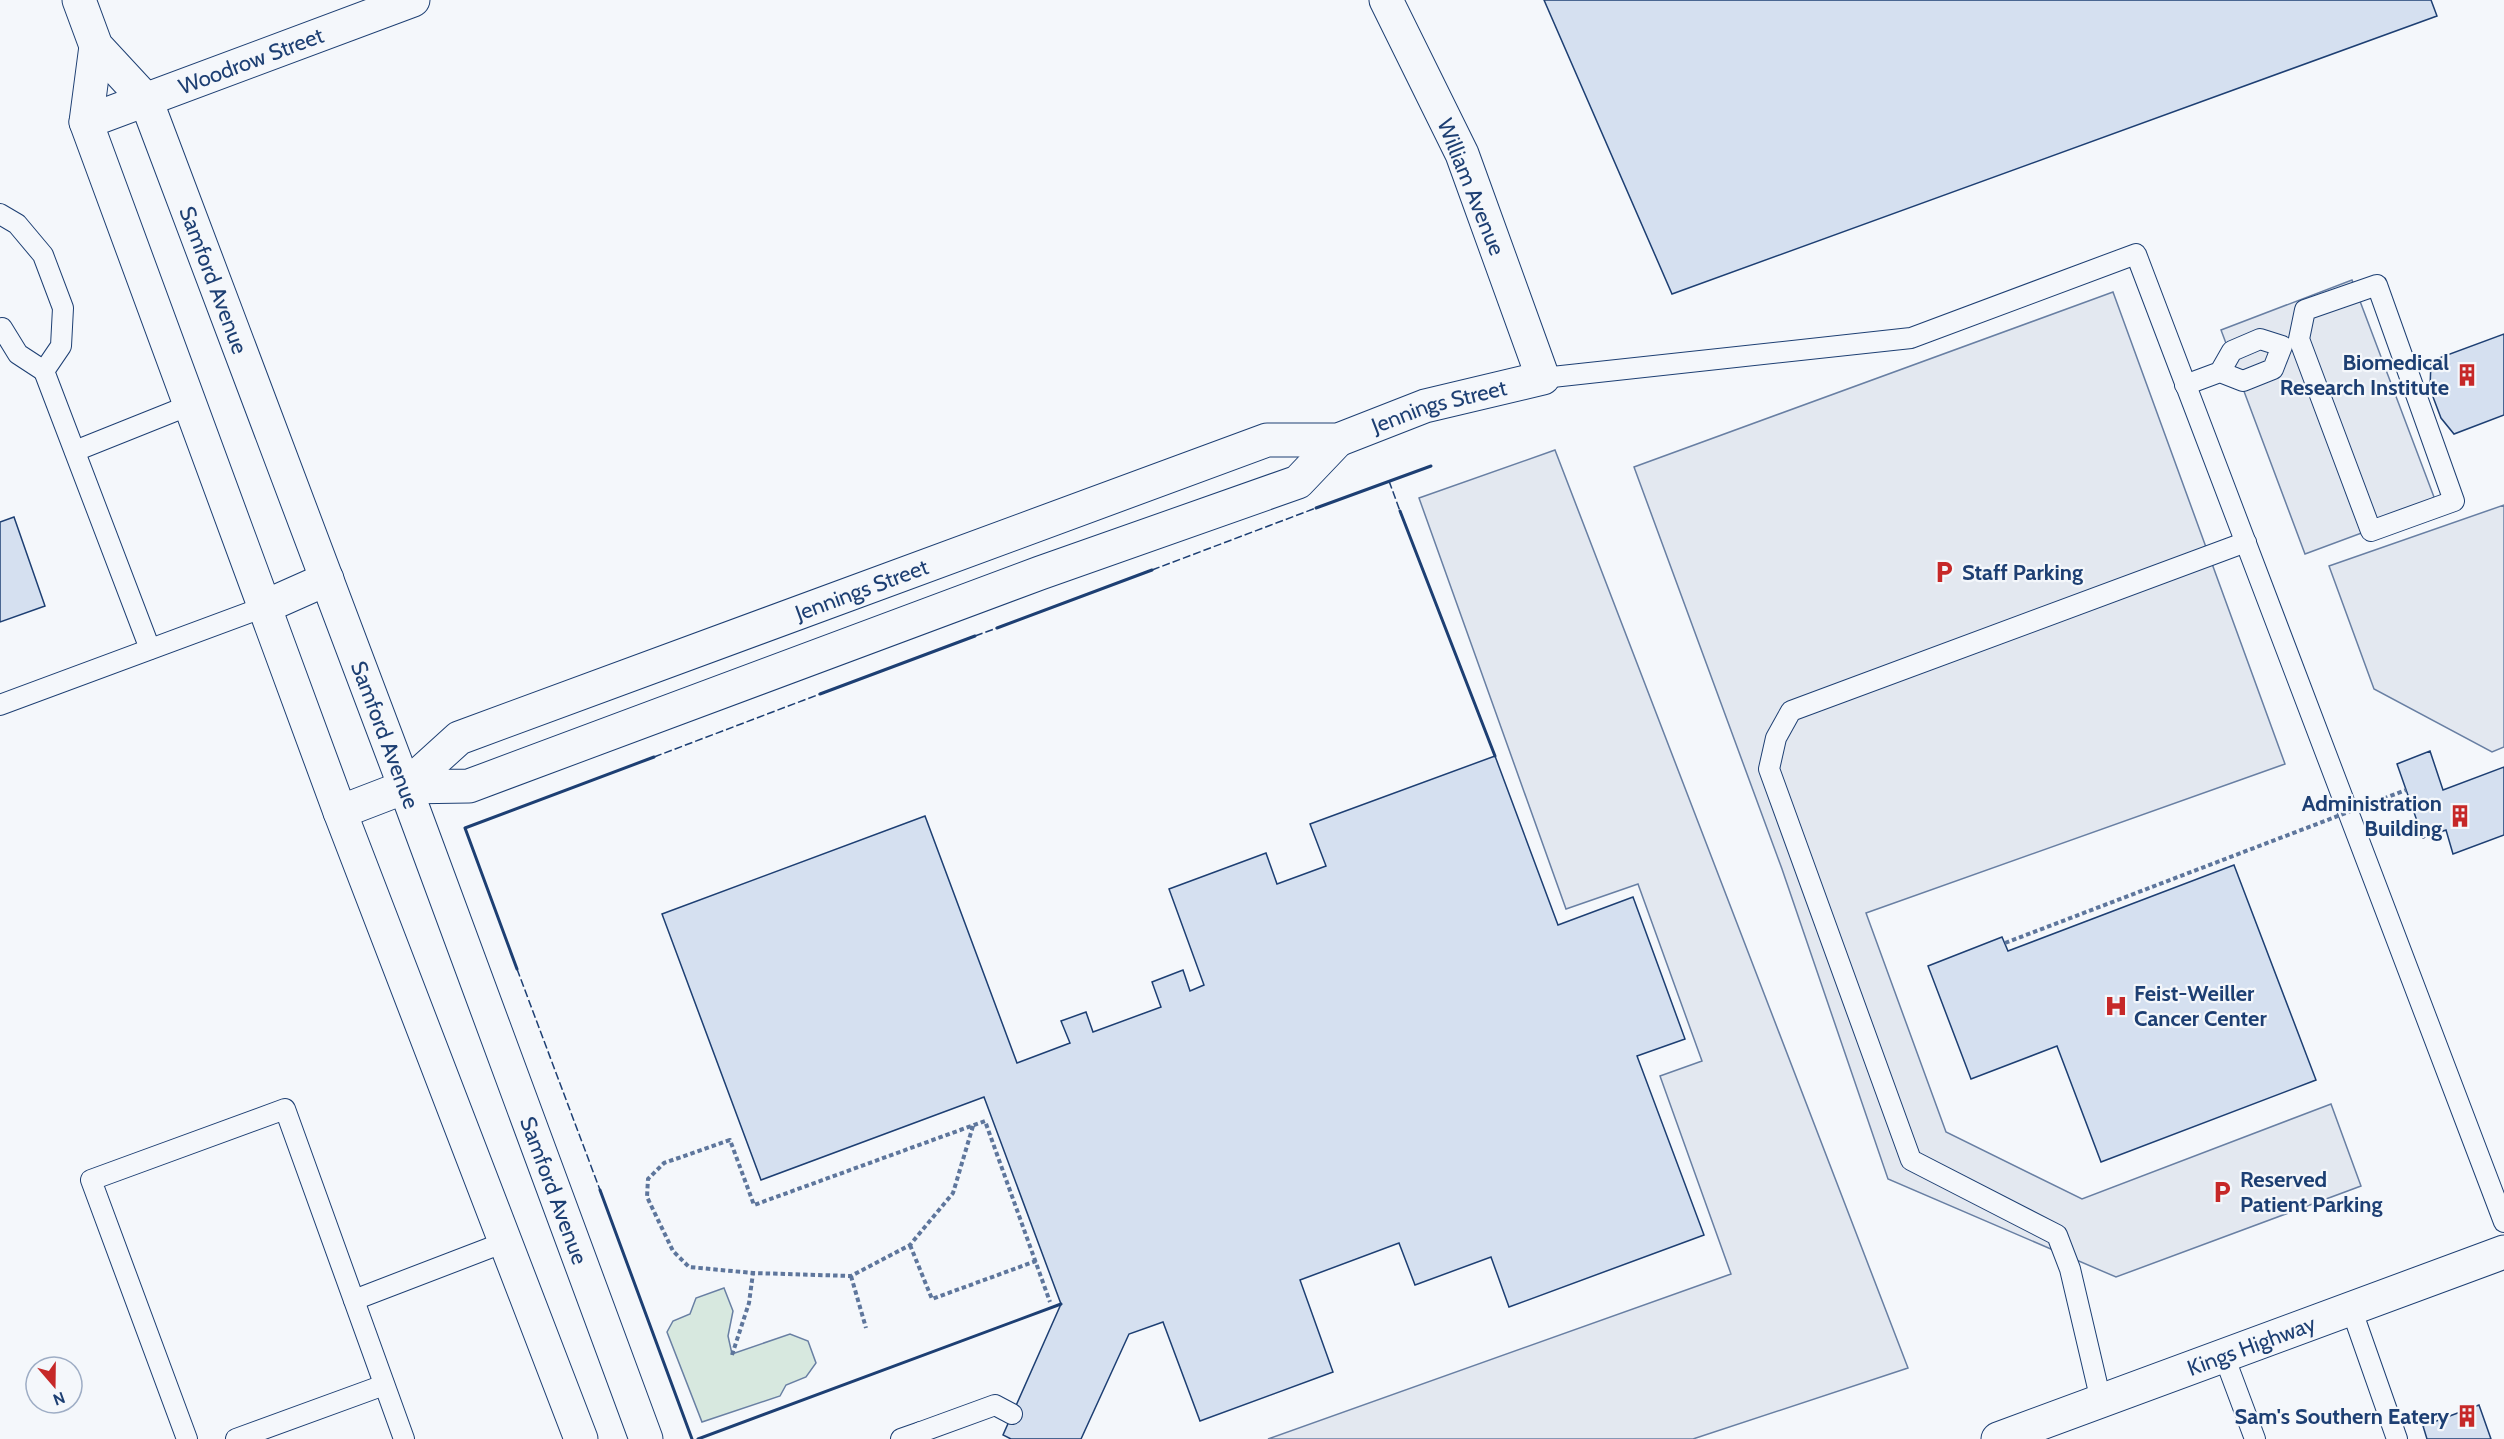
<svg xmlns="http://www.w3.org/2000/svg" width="2504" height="1439" font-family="Cabin,sans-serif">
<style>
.green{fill:#d7e8df;stroke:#687fa3;stroke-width:1.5}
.parking{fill:#e3e8f0;stroke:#687fa3;stroke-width:1.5}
.building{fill:#d5e0f0;stroke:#1d3f73;stroke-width:1.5}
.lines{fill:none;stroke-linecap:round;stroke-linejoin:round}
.service-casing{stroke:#1d3f73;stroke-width:22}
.minor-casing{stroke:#1d3f73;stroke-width:35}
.tertiary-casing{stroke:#1d3f73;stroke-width:35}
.secondary-casing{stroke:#1d3f73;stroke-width:35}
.path{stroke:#5e769c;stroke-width:4;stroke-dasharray:4.5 3;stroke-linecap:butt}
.service{stroke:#f4f7fb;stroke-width:20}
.minor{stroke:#f4f7fb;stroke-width:33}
.tertiary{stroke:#f4f7fb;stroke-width:33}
.secondary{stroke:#f4f7fb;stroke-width:33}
.path-bridge{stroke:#5e769c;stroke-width:4;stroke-dasharray:4.5 3;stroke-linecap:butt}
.fence{stroke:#1d3f73;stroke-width:1.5;stroke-dasharray:8 3;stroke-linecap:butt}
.wall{stroke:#1d3f73;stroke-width:3}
.labels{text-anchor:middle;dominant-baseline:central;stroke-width:4.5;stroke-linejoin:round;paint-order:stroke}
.street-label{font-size:22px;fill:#1d3f73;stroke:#f4f7fb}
.poi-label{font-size:22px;font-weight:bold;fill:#1d3f73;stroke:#f4f7fb;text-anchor:end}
</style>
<rect width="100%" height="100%" fill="#f4f7fb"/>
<polygon class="green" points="724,1288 733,1311 728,1336 732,1354 790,1334 808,1341 816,1363 806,1377 786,1385 780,1396 702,1422 667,1332 673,1321 690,1314 696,1298"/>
<g class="parking">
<polygon points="2352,280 2437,505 2305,554 2221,330"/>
<polygon points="2113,292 2285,764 1866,913 1946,1132 2082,1199 2331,1104 2361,1186 2116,1277 1888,1179 1782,869 1634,467"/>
<polygon points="1555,450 1908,1368 1693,1439 1268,1439 1731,1274 1660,1076 1702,1061 1638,884 1566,909 1419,498"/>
<polygon points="2504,505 2504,747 2492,752 2374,689 2329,566"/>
</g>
<g class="building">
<polygon points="1544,0 2431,0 2437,16 1672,294"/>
<polygon points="2504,334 2504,415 2454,434 2441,418 2430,389 2431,361"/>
<polygon points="14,517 45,606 0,622 0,522"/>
<polygon points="2430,751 2443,790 2504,767 2504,835 2453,854 2446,830 2423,838 2397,764"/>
<polygon points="1495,756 1558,925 1633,897 1685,1039 1637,1056 1704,1235 1509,1307 1491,1257 1415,1285 1399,1243 1300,1280 1333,1372 1200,1421 1163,1322 1129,1334 1081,1439 1011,1439 1003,1435 1061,1304 984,1097 761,1180 662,914 925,816 1017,1063 1070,1043 1061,1021 1086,1012 1093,1032 1161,1007 1152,982 1183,970 1190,991 1204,985 1169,889 1266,853 1277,884 1326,866 1310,824"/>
<polygon points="2234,865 2316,1080 2101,1162 2057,1046 1971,1079 1928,966 2002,937 2008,951"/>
<polygon points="2479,1405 2491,1439 2427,1439 2423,1426"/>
</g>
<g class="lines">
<g class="service-casing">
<g id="service">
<polyline points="0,214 17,224 43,255 63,308 61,346 44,371 150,649"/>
<polygon points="2377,285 2454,501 2371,531 2299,339 2305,310"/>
<polyline points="2,328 18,354 44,371"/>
<polyline points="1543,378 1911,338 2136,254 2504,1222"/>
<polyline points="2185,385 2220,372 2232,351 2260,339 2282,346 2273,369 2243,381 2220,372"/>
<polyline points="75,451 190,405"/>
<polyline points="0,705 264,607"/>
<polyline points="354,1300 505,1242"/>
<polyline points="2351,1308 2397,1439"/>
<polyline points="2224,1356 2255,1439"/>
<polyline points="2101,1401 2070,1269 2057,1235 1911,1160 1769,769 1776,738 1791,711 2246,542"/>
<polyline points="187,1439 91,1180 285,1109 404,1439"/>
<polyline points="236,1439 384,1385"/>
<polyline points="901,1439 921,1432"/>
<polyline points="919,1439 921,1432 995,1405 1012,1414"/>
</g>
</g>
<g class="minor-casing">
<g id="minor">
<path id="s1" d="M86,122L413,0"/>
<path id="s2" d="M405,787L459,738L1267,440H1338L1425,406L1543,378L1462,154L1386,0"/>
<polyline points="340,812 405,787 469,786 1040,573 1298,482 1338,440"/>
</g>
</g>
<g class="tertiary-casing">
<g id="tertiary">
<path id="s3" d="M79,0L96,46L146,100L405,787L646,1439"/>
<polyline points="96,46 86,122 340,812 581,1439"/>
<polyline points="264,607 327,579"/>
</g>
</g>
<g class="secondary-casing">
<g id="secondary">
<path id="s4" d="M1998,1439L2504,1252"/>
</g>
</g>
<g class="path">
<polyline points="973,1126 953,1193 910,1245 851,1276 753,1273 689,1267 673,1251 647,1197 648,1179 664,1163 730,1140 754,1205 985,1121 1050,1302"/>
<polyline points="910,1245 932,1299 1036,1261"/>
<polyline points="851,1276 866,1328"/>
<polyline points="732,1355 749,1303 753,1273"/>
</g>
<use href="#service" class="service"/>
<use href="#minor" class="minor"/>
<use href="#tertiary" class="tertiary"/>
<use href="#secondary" class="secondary"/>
<polyline class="path-bridge" points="2005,943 2406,790"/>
<g class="fence">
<polyline points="1389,481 1400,511"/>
<polyline points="1152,570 1316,508"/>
<polyline points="975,636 997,628"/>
<polyline points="654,757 820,694"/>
<polyline points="517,969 600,1190"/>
</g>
<g class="wall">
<polyline points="1316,508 1431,466"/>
<polyline points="1400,511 1495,756"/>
<polyline points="997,628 1152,570"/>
<polyline points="820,694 975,636"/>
<polyline points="517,969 465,828 654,757"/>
<polyline points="600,1190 692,1439"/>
<polyline points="698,1439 1061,1304"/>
</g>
</g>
<defs>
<g id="building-bare" transform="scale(1.8)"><path d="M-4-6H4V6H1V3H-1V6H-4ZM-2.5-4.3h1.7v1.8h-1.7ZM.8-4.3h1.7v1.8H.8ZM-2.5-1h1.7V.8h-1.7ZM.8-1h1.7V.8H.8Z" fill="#c62828" stroke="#f4f7fb" stroke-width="2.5" paint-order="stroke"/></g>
<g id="parking-bare" transform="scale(1.8)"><path d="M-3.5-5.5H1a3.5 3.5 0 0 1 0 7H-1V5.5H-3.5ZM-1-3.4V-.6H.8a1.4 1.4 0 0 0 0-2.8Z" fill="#c62828" stroke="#f4f7fb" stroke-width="2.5" paint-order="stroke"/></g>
<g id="hospital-bare" transform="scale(1.8)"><path d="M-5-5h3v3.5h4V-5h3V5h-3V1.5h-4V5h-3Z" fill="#c62828" stroke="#f4f7fb" stroke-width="2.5" paint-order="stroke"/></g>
</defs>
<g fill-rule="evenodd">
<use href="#building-bare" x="2467" y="375"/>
<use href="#parking-bare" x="1944" y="572"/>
<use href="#building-bare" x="2460" y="816"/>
<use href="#hospital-bare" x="2116" y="1006"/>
<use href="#parking-bare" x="2222" y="1192"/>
<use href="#building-bare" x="2467" y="1416"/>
</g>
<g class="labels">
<g class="street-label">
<text stroke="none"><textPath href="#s1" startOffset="176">Woodrow Street</textPath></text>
<text transform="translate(1471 187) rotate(68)">William Avenue</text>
<text stroke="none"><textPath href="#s3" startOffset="315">Samford Avenue</textPath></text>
<text stroke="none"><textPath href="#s2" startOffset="1112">Jennings Street</textPath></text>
<text stroke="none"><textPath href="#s2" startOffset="502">Jennings Street</textPath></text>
<text stroke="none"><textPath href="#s3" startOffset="801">Samford Avenue</textPath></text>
<text stroke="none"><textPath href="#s3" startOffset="1287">Samford Avenue</textPath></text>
<text stroke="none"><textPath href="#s4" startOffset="270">Kings Highway</textPath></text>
</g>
<g class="poi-label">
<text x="2449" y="362">Biomedical<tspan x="2449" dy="25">Research Institute</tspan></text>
<text x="1962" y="572" text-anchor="start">Staff Parking</text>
<text x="2442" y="803">Administration<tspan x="2442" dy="25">Building</tspan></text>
<text x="2134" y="993" text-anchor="start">Feist-Weiller<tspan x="2134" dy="25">Cancer Center</tspan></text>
<text x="2240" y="1179" text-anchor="start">Reserved<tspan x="2240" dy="25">Patient Parking</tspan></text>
<text x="2449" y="1416">Sam's Southern Eatery</text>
</g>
</g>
<g transform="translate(54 1385) rotate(160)"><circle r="28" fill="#f4f7fb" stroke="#9eadc5" stroke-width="1.5"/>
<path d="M0-4.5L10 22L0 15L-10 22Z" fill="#c62828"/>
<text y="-9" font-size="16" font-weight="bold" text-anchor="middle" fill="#1d3f73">N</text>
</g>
</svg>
